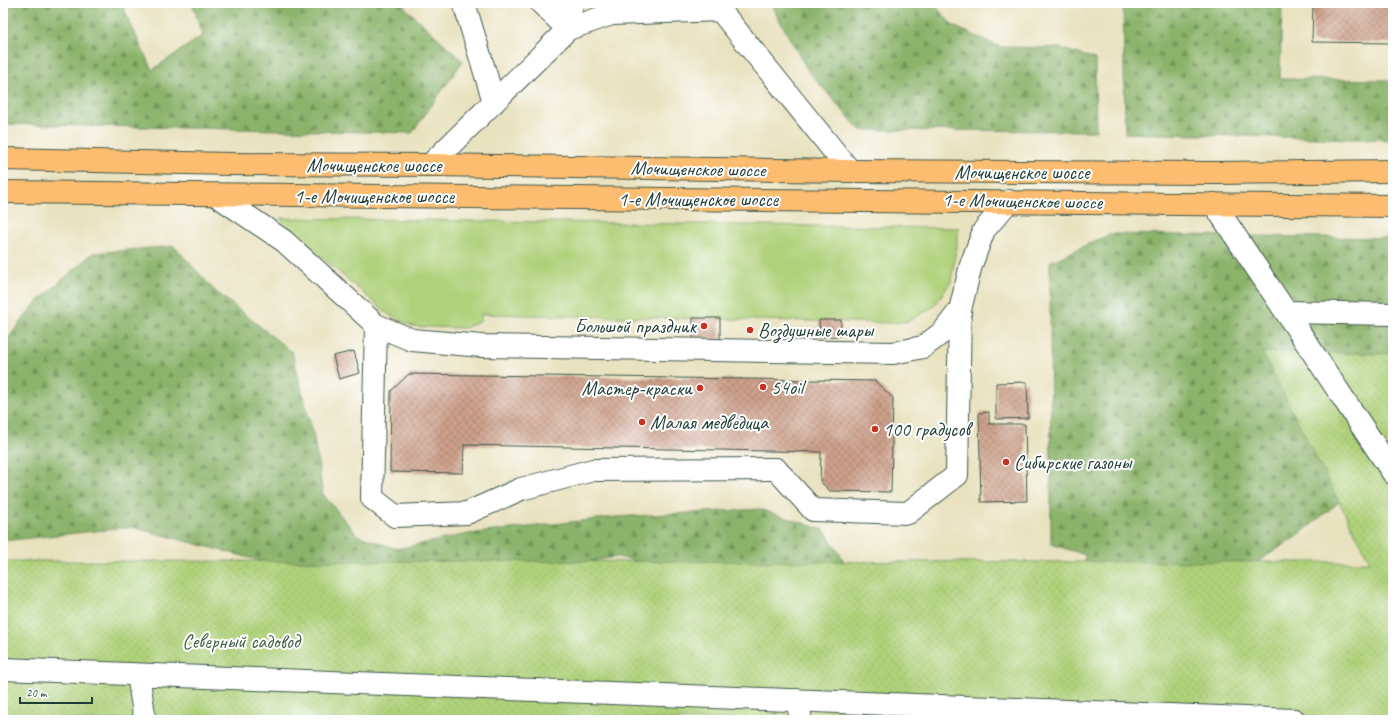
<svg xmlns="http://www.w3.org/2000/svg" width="1396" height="723" font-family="Caveat,sans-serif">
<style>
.grass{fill:#afd17a;stroke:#678757}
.forest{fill:url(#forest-firs);stroke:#55784f}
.garden{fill:url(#garden-dots);stroke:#678757}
.building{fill:url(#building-cross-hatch)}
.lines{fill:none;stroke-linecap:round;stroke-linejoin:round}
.minor-casing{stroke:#3d5649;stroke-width:24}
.major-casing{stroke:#3d5649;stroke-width:24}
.minor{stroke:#fff;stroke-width:22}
.major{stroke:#fcbd6f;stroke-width:22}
.poi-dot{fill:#c8321e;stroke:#fff;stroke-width:1.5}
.labels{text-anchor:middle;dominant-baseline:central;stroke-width:4;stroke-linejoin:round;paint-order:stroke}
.street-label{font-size:20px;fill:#1f3d34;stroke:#fff}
.poi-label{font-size:20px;fill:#1f3d34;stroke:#fff;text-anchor:start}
.park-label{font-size:20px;fill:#436246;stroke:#fff}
</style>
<defs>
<pattern id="forest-firs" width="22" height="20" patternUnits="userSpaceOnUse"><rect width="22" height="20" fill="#8bb36a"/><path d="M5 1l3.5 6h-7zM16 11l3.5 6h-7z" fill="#719358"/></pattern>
<pattern id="garden-dots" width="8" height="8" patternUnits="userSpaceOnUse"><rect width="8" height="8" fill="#afd17a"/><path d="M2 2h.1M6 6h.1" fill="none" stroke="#96b46a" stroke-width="1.8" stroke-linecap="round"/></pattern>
<pattern id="building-cross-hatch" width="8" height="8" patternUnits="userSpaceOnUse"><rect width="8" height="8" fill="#cea18b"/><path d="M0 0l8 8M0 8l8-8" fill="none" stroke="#a78472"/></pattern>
</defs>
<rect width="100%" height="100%" fill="#fff"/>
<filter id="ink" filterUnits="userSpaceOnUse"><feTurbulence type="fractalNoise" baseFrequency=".025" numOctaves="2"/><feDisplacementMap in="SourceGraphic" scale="8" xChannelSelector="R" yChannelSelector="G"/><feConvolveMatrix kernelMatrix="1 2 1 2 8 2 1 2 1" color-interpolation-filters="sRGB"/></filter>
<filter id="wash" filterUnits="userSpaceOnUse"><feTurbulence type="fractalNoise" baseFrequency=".012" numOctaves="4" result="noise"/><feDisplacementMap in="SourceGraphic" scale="16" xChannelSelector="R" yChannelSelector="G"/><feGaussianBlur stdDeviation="0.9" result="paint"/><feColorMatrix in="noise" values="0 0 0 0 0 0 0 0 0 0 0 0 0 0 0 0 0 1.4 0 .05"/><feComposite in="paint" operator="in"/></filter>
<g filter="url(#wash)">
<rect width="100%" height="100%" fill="#e9e2bf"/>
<polygon class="grass" points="280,218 959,228 951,282 933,307 909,321 894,323 481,314 481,321 465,328 422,327 412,326 389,315 292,232"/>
<g class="forest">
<polygon points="3,3 121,3 152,70 203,35 192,3 400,3 463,61 412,133 3,124"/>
<polygon points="770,3 933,3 953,26 1001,47 1059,48 1095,59 1096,131 860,130 808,71"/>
<polygon points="1123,3 1282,3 1280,79 1393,80 1393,140 1125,133"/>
<polygon points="1110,234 1393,238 1393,458 1296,537 1148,632 1082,643 1085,555 1051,544 1050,262"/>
<polygon points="174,246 214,290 292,352 314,438 323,494 357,535 397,549 468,534 615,517 759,509 824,530 854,576 714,576 617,557 503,574 338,581 132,527 3,541 3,345 35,304 93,253"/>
</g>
<polygon class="garden" points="1262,352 1393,354 1393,720 3,720 3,561 1370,562"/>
<g id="blocks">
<g class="building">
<polygon points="1313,3 1393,3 1393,43 1312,42"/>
<rect x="693" y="318" width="27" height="21"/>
<polygon points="819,320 841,320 841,336 820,337"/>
<polygon points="354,351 360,373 339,379 333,356"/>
<polygon points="409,374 875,381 893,398 891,492 830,491 820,481 821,452 464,445 463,473 390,472 391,391"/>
<polygon points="1027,382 1028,418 996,419 996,383"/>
<polygon points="989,412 989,424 1025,424 1027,501 981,502 979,413"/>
</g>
</g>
</g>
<g filter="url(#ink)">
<use href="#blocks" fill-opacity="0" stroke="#3d5649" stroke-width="1"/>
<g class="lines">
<g class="minor-casing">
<g id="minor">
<polyline points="464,3 494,102"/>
<polyline points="541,3 568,29"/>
<polyline points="568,29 572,3"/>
<polyline points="430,165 568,29 612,14 720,10 850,171"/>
<polyline points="216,195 284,241 376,325 412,340 482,346 893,353 923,347 943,332 960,310 971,265 984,230 1009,201"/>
<polyline points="1214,204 1393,473"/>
<polyline points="1286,312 1393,314"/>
<polyline points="376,325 372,498 395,516 467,513 521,489 593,470 776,469 813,510 908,513 957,475 960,310"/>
<polyline points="3,669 1294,720"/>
<polyline points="138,675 145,720"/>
<polyline points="797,700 801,720"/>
</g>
</g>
<g class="major-casing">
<g id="major">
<polyline points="3,159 230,164 430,165 850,171 1216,173 1393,171"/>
<path d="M3,192C466,199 930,200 1393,206"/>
</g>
</g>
<use href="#minor" class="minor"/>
<use href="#major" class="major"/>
</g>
</g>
<g class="poi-dot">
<circle cx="704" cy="326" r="4"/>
<circle cx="750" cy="330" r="4"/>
<circle cx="763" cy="387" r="4"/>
<circle cx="700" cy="388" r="4"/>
<circle cx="642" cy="422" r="4"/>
<circle cx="875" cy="429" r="4"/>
<circle cx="1006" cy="462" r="4"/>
</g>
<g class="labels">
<g class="street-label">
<text x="374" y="165">Мочищенское шоссе</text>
<text transform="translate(698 169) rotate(1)">Мочищенское шоссе</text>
<text x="1022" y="172">Мочищенское шоссе</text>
<text x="374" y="196">1-е Мочищенское шоссе</text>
<text x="698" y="199">1-е Мочищенское шоссе</text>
<text transform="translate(1022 201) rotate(1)">1-е Мочищенское шоссе</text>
</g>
<g class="poi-label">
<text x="696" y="326" text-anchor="end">Большой праздник</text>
<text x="758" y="330">Воздушные шары</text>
<text x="771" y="387">54oil</text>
<text x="692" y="388" text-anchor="end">Мастер-краски</text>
<text x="650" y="422">Малая медведица</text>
<text x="883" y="429">100 градусов</text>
<text x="1014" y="462">Сибирские газоны</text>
</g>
<g class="park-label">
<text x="241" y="641">Северный садовод</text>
</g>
</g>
<rect width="1396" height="723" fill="none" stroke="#fff" stroke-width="16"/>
<path d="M20 697v6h72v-6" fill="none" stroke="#1f3d34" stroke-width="2"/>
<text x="26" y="697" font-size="12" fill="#1f3d34" stroke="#ffffff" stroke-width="3" paint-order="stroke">20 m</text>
</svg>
